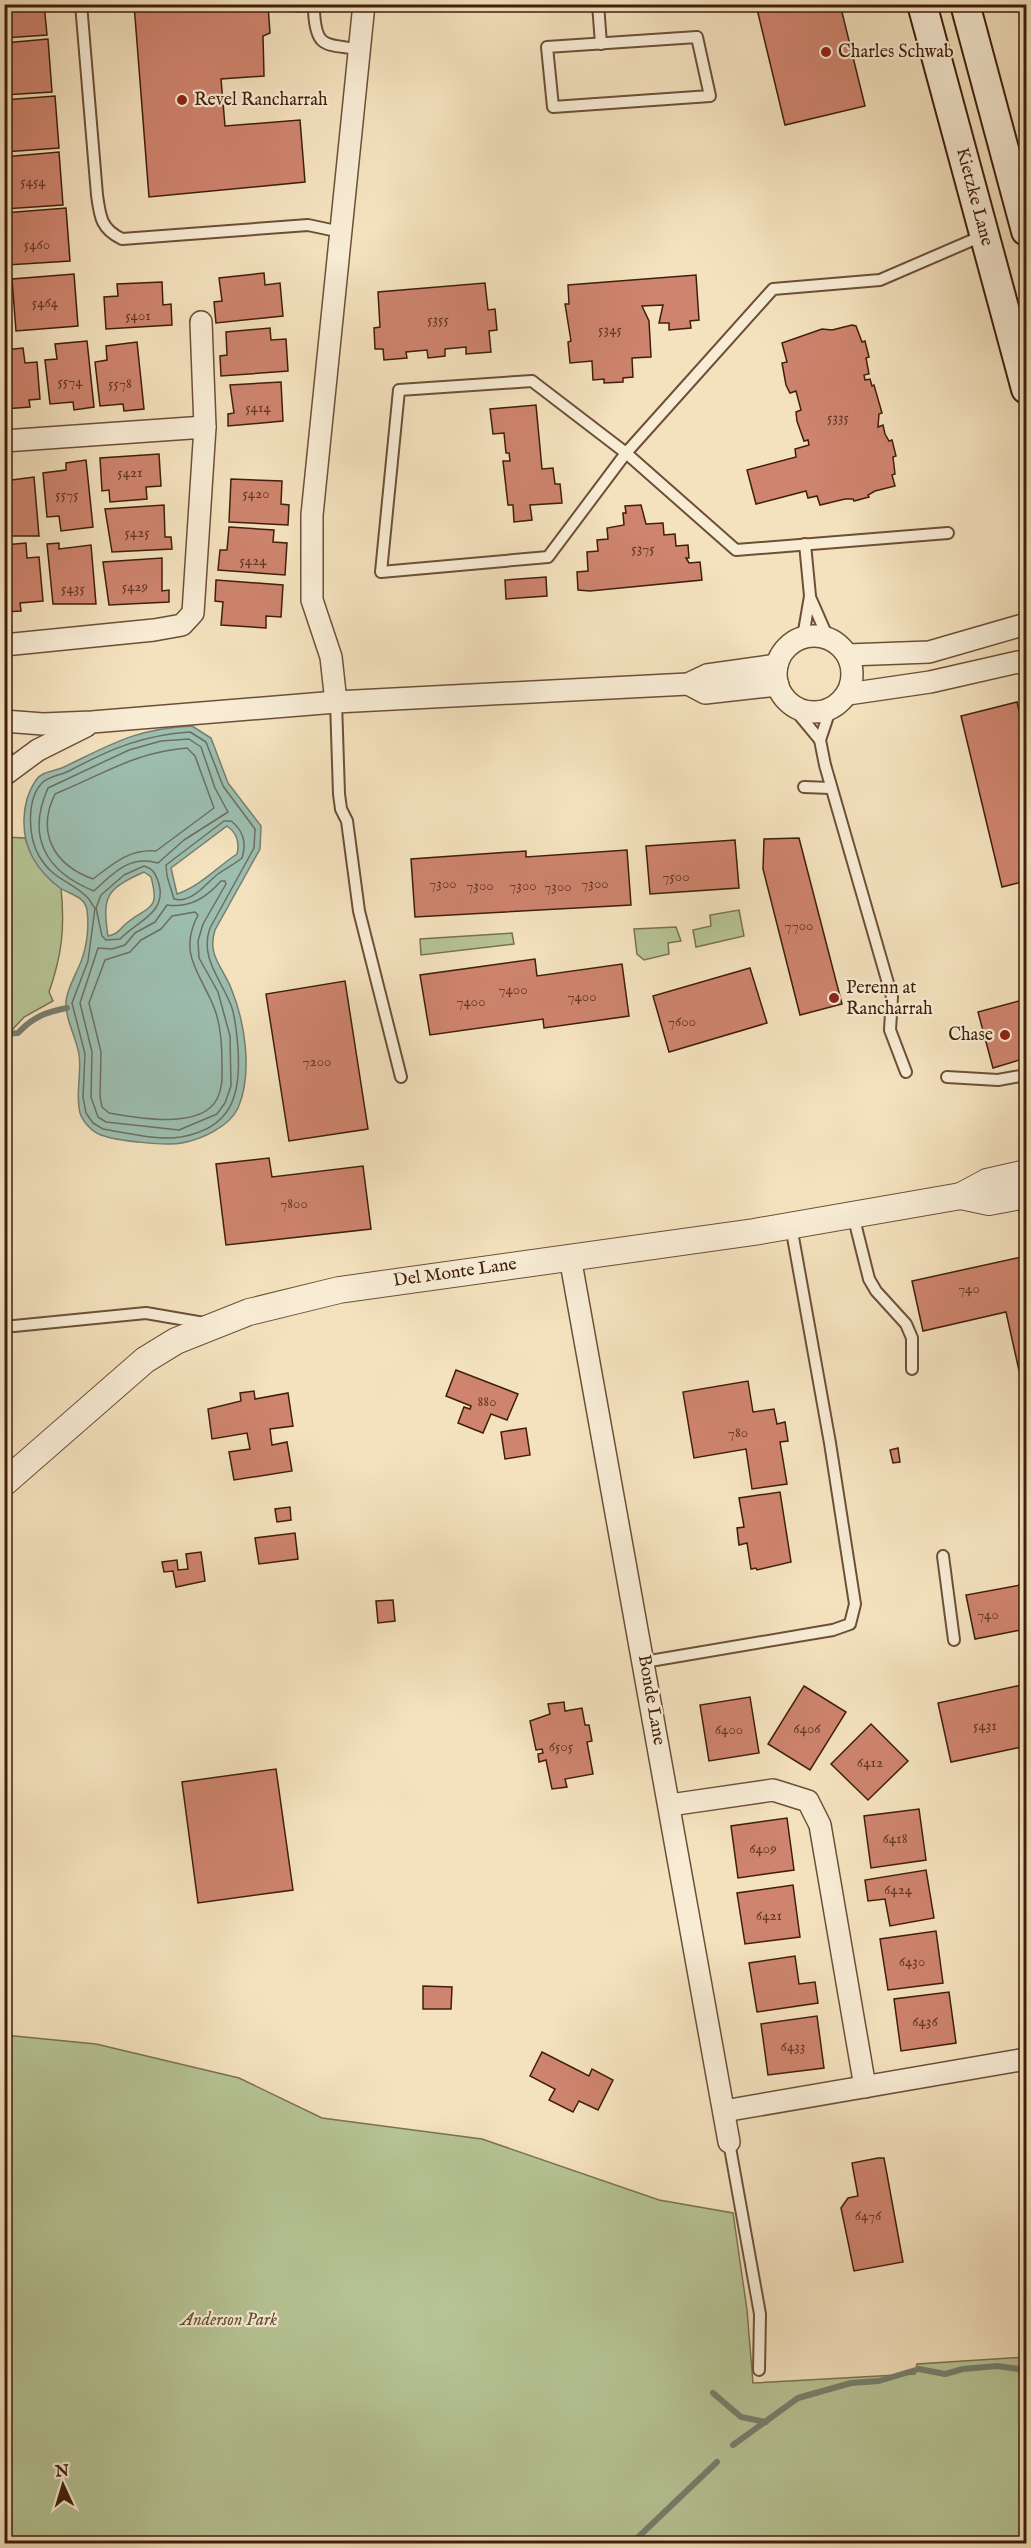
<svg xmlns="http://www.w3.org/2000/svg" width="1031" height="2548" font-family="'IM FELL English',serif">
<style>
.green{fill:#b6c495;stroke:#7b7150;stroke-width:1.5}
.water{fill:#9cbeb0;stroke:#777e6e;stroke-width:1.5;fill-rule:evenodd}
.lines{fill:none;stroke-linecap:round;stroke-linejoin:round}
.shore{stroke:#6e6e5e;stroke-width:1.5}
.stream{stroke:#777e6e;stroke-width:6}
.building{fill:#ce846e;stroke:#401e0c;stroke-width:1.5}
.service-casing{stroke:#6d4f38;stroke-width:14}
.minor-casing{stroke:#6d4f38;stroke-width:24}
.tertiary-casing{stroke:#6d4f38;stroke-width:28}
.secondary-casing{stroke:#401e0c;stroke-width:32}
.service{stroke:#f8ecd5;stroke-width:10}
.minor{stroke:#f8ecd5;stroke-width:21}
.tertiary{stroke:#f8ecd5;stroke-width:26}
.secondary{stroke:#f8ecd5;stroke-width:28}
.poi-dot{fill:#8f2418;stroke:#f8ecd5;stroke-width:2}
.labels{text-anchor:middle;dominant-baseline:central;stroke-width:4.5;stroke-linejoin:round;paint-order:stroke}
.number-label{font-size:15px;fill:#643824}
.poi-label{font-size:18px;fill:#401e0c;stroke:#f8ecd5;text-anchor:start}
.street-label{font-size:18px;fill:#401e0c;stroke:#f8ecd5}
.park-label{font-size:18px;font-style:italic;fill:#635035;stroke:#f8ecd5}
</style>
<rect width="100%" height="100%" fill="#f4e2be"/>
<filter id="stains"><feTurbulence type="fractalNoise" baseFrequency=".00333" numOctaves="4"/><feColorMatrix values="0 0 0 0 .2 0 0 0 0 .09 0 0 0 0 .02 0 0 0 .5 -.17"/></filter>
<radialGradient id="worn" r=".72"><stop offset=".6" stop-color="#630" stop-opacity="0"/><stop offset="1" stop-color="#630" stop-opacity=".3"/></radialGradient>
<g class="green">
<path d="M4,837L25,838C33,859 43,873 61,888C65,927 62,955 49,992L53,1001L24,1017L13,1029H4Z"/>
<polygon points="739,910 744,936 696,947 693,930 711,926 710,915"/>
<polygon points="676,927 681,941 668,943 669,954 644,960 637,954 634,929"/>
<polygon points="512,933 514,944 421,955 420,939"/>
<polygon points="4,2035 96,2044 239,2078 322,2118 482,2139 659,2200 733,2213 747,2310 753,2383 915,2374 917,2364 1026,2357 1026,2543 5,2543"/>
</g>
<path class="water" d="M192,726L211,738L228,783L261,826L260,849L215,930C207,955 222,966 231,988C245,1022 253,1073 238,1108C229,1127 202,1139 182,1143C166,1146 117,1141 101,1135C92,1132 83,1122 80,1113C75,1093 82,1074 79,1054C76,1037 65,1019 66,1001C68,986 77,973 82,959C87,944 89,926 87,910C85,896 69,894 60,888C50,881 39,869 33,858C20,835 21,802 36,780C42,771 56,771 64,767C114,743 135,729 192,726ZM227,826C237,833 240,842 237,854C216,868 200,886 177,894L171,868ZM144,872L151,877C160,910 150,905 128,922C120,928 119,934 108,936C102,896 106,889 144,872Z"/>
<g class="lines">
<g class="shore">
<path d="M190,732L206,742L223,786L255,829L254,848L210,928C199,958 222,980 232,1008C236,1021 237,1036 238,1049C241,1095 232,1128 181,1137C158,1141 127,1133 103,1129L93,1123L86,1113L83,1097L85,1054L72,1003L88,961L95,908C92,905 91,901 87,897C70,880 54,881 39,856C28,837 26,798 43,782C50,776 61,775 69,771C110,749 143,735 190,732Z"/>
<path d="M189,739L201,747L215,788L228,812L184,840L158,863C130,855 114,872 94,891C46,872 26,837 48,788L129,750L161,741Z"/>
<path d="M187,748L195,756L214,808L156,851C129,849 114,863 93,879C54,865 36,833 55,794C102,775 135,752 187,748Z"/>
<path d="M224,821H231C243,830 247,842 242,858C235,864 226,868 218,874C206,883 192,904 174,899L167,876L166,865Z"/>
<path d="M144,866C154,869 156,875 159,884C167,913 137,921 120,939L106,940L102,936L96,908L101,895L124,875Z"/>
<path d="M221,881H225L226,884L203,924L198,941L199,958L218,992L230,1036L231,1086L225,1103L217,1114L179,1130L106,1122L98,1117L91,1097L92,1052L80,1003L98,948L112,949L125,945L135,933L155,922L167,905C190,908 206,898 221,881Z"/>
<path d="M195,912L198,915C176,957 204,976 216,1013C221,1029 222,1047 222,1063C222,1076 223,1088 217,1099C201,1130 137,1118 109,1113L102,1107L100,1096L101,1052L89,1003L105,960L130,952L141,940L161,929L172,916Z"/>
</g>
<g class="stream">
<path d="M4,1034L18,1033C33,1017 46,1012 67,1008"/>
<polyline points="713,2393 741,2417 766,2422"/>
<polyline points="733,2445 798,2398 851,2383 879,2381 919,2369 945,2374 963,2369 997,2366 1026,2370"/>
<polyline points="631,2544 717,2462"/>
</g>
</g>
<g class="building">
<polygon points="4,4 44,4 47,35 4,38"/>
<polygon points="134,4 271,4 268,5 270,33 263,36 264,76 221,79 225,126 300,120 305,182 149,197"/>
<polygon points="295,4 331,4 331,10 296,12"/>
<polygon points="774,4 840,4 865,106 785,125 757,9"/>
<polygon points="48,39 52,92 4,95 4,43"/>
<polygon points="55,96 59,148 4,152 4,100"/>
<polygon points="59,152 63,205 4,209 4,157"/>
<polygon points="66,208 70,261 7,265 4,213"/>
<polygon points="264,273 265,285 280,283 283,316 216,323 214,302 222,301 219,278"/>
<polygon points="74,274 78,326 16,331 12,279"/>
<polygon points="696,275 699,320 690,321 691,328 669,330 669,323 659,323 663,305 642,306 649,321 651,357 632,358 633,377 623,378 623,382 604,383 604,379 593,380 592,361 570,363 568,342 571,341 565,304 569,304 568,285"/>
<polygon points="162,282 163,305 171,304 172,325 106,329 104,297 118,296 117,284"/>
<polygon points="485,283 488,310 495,309 497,330 489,331 491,352 466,354 466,347 445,349 445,356 428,358 427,350 406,352 407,358 384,360 383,349 375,349 374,328 380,327 378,292"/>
<polygon points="852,325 856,326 862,342 865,341 869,357 866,358 869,374 864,375 865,380 870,379 872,386 874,385 882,413 879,414 878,427 883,425 885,434 889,441 892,440 896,456 893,457 895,474 892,475 895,486 875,491 868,495 869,497 854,501 853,499 845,499 820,505 817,496 808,498 806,491 756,504 747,470 796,457 795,449 809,445 808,440 804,441 797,421 796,412 801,410 796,391 790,393 786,385 782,363 787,362 782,343 822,329 832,330"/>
<polygon points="270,328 271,340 286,339 288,371 221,376 220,356 227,355 226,332"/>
<polygon points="87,341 94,407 74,410 73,402 50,404 45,360 57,359 55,344"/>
<polygon points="137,342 144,409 124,411 123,404 100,406 95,362 107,360 106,346"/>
<polygon points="23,348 25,363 37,362 40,399 29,400 30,407 4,409 4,350"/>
<polygon points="281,382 283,421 228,426 228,414 234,413 230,385"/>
<polygon points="536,405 542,469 553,468 555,484 560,484 562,503 530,505 532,520 514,522 513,505 508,505 503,461 510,461 509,453 506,453 504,433 493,434 490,409"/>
<polygon points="159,454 161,486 146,487 147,499 110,502 109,490 102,491 100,458"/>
<polygon points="86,460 93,527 61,531 59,516 47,517 43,473 66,470 66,463"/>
<polygon points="34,477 39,536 4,536 4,481"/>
<polygon points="231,479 282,481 281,504 289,505 288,525 229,522"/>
<polygon points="164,505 165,537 171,537 172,549 112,552 105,509"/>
<polygon points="641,505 646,524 663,523 664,535 675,534 676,546 688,545 689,558 686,558 689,563 700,562 702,580 590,591 578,590 577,572 588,571 587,552 598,551 597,540 608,539 607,528 624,525 623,513 626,513 625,506"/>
<polygon points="229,527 274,530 273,542 287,543 285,575 218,570 220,550 227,550"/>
<polygon points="26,543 27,558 39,557 43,601 20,603 21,611 4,612 4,545"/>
<polygon points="59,543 59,549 91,545 96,604 53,604 47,544"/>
<polygon points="162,558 162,591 169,590 169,602 109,605 103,562"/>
<polygon points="546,577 547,596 506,599 505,580"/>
<polygon points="216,580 283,585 281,617 266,616 266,628 221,625 223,602 215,601"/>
<polygon points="1017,702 1026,740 1026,881 1002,887 961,716"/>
<polygon points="4,738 15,758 4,763"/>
<polygon points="799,838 842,1004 800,1015 763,869 764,839"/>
<polygon points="735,840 739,888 650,894 646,846"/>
<polygon points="627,850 631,905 415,917 411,859 526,851 526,857"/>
<polygon points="535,959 537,976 622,964 629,1016 544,1028 543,1019 430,1035 420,975"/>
<polygon points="750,968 767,1023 669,1052 653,996"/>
<polygon points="345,981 368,1129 289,1141 266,994"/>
<polygon points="1026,999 1026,1058 993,1068 978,1012"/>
<polygon points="269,1158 272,1177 363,1166 371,1229 226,1245 216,1164"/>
<polygon points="1026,1256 1026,1402 1006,1312 923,1331 912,1281"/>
<polygon points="456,1370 518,1394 507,1420 491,1414 483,1433 458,1423 464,1407 470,1409 471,1406 446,1396"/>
<polygon points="748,1381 753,1412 774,1409 777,1424 785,1422 788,1441 780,1442 787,1484 752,1489 746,1449 694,1458 683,1392"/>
<polygon points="254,1391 255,1399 288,1393 293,1426 270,1429 272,1445 287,1442 292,1471 234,1480 229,1452 250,1449 247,1433 212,1439 208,1409 241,1401 240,1393"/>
<polygon points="526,1428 530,1455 505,1459 501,1432"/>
<polygon points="898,1448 900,1462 893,1463 890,1450"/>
<polygon points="780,1492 791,1562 757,1570 756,1568 751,1569 747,1543 739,1545 737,1528 744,1527 739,1498"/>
<polygon points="290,1507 291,1520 277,1522 275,1509"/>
<polygon points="295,1533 298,1559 259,1564 255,1538"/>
<polygon points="201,1552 205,1581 176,1587 173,1571 164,1572 162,1562 177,1560 178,1570 188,1569 186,1554"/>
<polygon points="1026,1584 1026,1629 975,1639 966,1595"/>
<polygon points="393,1600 395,1621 378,1623 376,1601"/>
<polygon points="1026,1684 1026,1746 951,1762 938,1703"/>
<polygon points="804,1686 846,1712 810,1770 768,1744"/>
<polygon points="750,1697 759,1753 709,1761 700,1705"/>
<polygon points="564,1702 565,1711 582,1708 585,1725 589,1725 592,1741 587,1742 593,1774 565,1779 567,1787 552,1789 546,1760 539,1762 538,1754 543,1753 542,1749 536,1750 530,1721 550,1714 548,1704"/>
<polygon points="871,1724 908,1761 868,1800 831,1764"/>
<polygon points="276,1769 293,1890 198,1903 182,1782"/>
<polygon points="919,1809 926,1860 871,1868 864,1816"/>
<polygon points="787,1818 794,1870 738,1878 731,1826"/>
<polygon points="926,1870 934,1918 890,1926 885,1899 868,1901 865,1880"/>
<polygon points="793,1885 800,1937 745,1944 737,1893"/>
<polygon points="936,1931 943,1983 888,1990 880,1939"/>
<polygon points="795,1956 799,1984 815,1982 818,2003 757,2012 749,1963"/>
<polygon points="423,1986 452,1987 451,2009 423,2009"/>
<polygon points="949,1992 956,2043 901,2051 894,1999"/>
<polygon points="817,2016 824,2068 768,2075 761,2024"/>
<polygon points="542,2052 589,2076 592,2069 613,2080 598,2110 579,2101 573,2112 549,2100 555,2089 530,2076"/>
<polygon points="878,2158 884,2158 903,2262 854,2271 841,2208 848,2198 858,2196 852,2163"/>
</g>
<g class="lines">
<g class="service-casing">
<g id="service">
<path d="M81,4L97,195C100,217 101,229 122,239L308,225L341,232"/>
<polyline points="598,4 601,44"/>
<path d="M314,11C316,51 327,43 361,50"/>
<polygon points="697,37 710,96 553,107 547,47"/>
<polyline points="948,533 736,550 626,453 532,381 399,390 381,572 548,557 626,453 773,289 880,280 982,236"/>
<polyline points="810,597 828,638"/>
<polyline points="803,637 810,596 805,544"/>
<polyline points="336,702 339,794 341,809 347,821 359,911 401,1077"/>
<polyline points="791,705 820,740"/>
<polyline points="831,707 820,740 825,765 892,997 890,1030 906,1072"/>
<polyline points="804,787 830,788"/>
<polyline points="947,1077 998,1080 1026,1075"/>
<polyline points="853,1215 869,1279 876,1291 906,1324 912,1338 912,1369"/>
<polyline points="4,1327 146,1313 204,1323"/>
<polyline points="943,1556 954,1640"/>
<polyline points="644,1662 833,1630 850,1624 855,1604 830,1443 791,1226"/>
<polyline points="729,2142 760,2314 759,2370"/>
</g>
</g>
<g class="minor-casing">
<g id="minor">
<polyline points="201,322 205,427"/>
<polyline points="4,441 205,427 193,613 182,625 154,630 4,645"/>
<circle cx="814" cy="674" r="38"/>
<polyline points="848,655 929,652 1026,624"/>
<polyline points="688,684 705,693 778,685"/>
<polyline points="848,694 930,682 1018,662 1026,664"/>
<polyline points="336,702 331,657 312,600 312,515 364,4"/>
<polyline points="4,721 43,724 92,722 336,702 688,684 707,675 777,665"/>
<polyline points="4,775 38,750 86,726"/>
<polyline points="570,1257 729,2142"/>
<polyline points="670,1805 773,1790 808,1801 820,1825 865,2087"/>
<polyline points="724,2111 1026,2059"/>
</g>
</g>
<g class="tertiary-casing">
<g id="tertiary">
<polyline points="961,1196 989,1202 1026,1195"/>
<polyline points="4,1483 145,1360 176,1341 249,1312 339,1290 754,1232 961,1196 987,1182 1026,1173"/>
</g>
</g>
<g class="secondary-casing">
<g id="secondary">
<polyline points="922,4 1026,389"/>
<polyline points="965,4 1026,231"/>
</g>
</g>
<use href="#service" class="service"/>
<use href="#minor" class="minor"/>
<use href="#tertiary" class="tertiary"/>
<use href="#secondary" class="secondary"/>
</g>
<g class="poi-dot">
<circle cx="826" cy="52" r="6"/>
<circle cx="182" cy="100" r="6"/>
<circle cx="834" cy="998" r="6"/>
<circle cx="1005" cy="1035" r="6"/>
</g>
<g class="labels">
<g class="number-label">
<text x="33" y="181">5454</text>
<text x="37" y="244">5460</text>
<text x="45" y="302">5464</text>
<text x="138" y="315">5401</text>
<text x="438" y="319">5355</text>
<text x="610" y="329">5345</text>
<text x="70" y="381">5574</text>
<text x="120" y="383">5578</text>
<text x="258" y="407">5414</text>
<text x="838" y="417">5335</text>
<text x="130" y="472">5421</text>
<text x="256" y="493">5420</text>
<text x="67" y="494">5575</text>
<text x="137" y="532">5425</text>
<text x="643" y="548">5375</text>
<text x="253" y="560">5424</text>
<text x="135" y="586">5429</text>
<text x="73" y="588">5435</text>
<text x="676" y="876">7500</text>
<text x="443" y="883">7300</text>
<text x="595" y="883">7300</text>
<text x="480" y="885">7300</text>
<text x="523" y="885">7300</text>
<text x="558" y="886">7300</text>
<text x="799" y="925">7700</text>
<text x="513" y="989">7400</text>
<text x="582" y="996">7400</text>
<text x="471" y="1001">7400</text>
<text x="682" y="1021">7600</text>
<text x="317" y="1061">7200</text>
<text x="294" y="1203">7800</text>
<text x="969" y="1288">740</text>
<text x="487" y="1401">880</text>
<text x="738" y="1432">780</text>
<text x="988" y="1614">740</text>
<text x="985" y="1725">5431</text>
<text x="807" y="1728">6406</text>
<text x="729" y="1729">6400</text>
<text x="561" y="1746">6505</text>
<text x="870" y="1762">6412</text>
<text x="895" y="1838">6418</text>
<text x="763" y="1848">6409</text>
<text x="898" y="1889">6424</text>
<text x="769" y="1915">6421</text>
<text x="912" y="1961">6430</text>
<text x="925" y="2021">6436</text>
<text x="793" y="2046">6433</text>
<text x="868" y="2215">6476</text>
</g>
<g class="poi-label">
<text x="838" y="52">Charles Schwab</text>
<text x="194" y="100">Revel Rancharrah</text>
<text x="846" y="988">Perenn at<tspan x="846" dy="21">Rancharrah</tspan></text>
<text x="993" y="1035" text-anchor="end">Chase</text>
</g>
<g class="street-label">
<text transform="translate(974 197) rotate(75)">Kietzke Lane</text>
<text transform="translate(455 1273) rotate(-8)">Del Monte Lane</text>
<text transform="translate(651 1700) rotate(80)">Bonde Lane</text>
</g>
<g class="park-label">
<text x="229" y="2320">Anderson Park</text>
</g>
</g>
<rect width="1031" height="2548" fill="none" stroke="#f4e2be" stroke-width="24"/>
<rect x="6" y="6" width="1019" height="2536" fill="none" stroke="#401e0c" stroke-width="3"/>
<rect x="12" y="12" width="1007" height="2524" fill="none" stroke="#401e0c" stroke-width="1.5"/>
<g transform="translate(63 2485) rotate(356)" stroke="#f8ecd5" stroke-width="4.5" paint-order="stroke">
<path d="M0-4.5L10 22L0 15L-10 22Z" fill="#401e0c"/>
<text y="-9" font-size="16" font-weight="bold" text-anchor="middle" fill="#401e0c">N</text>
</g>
<rect width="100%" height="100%" filter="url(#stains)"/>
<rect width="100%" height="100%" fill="url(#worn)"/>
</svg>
